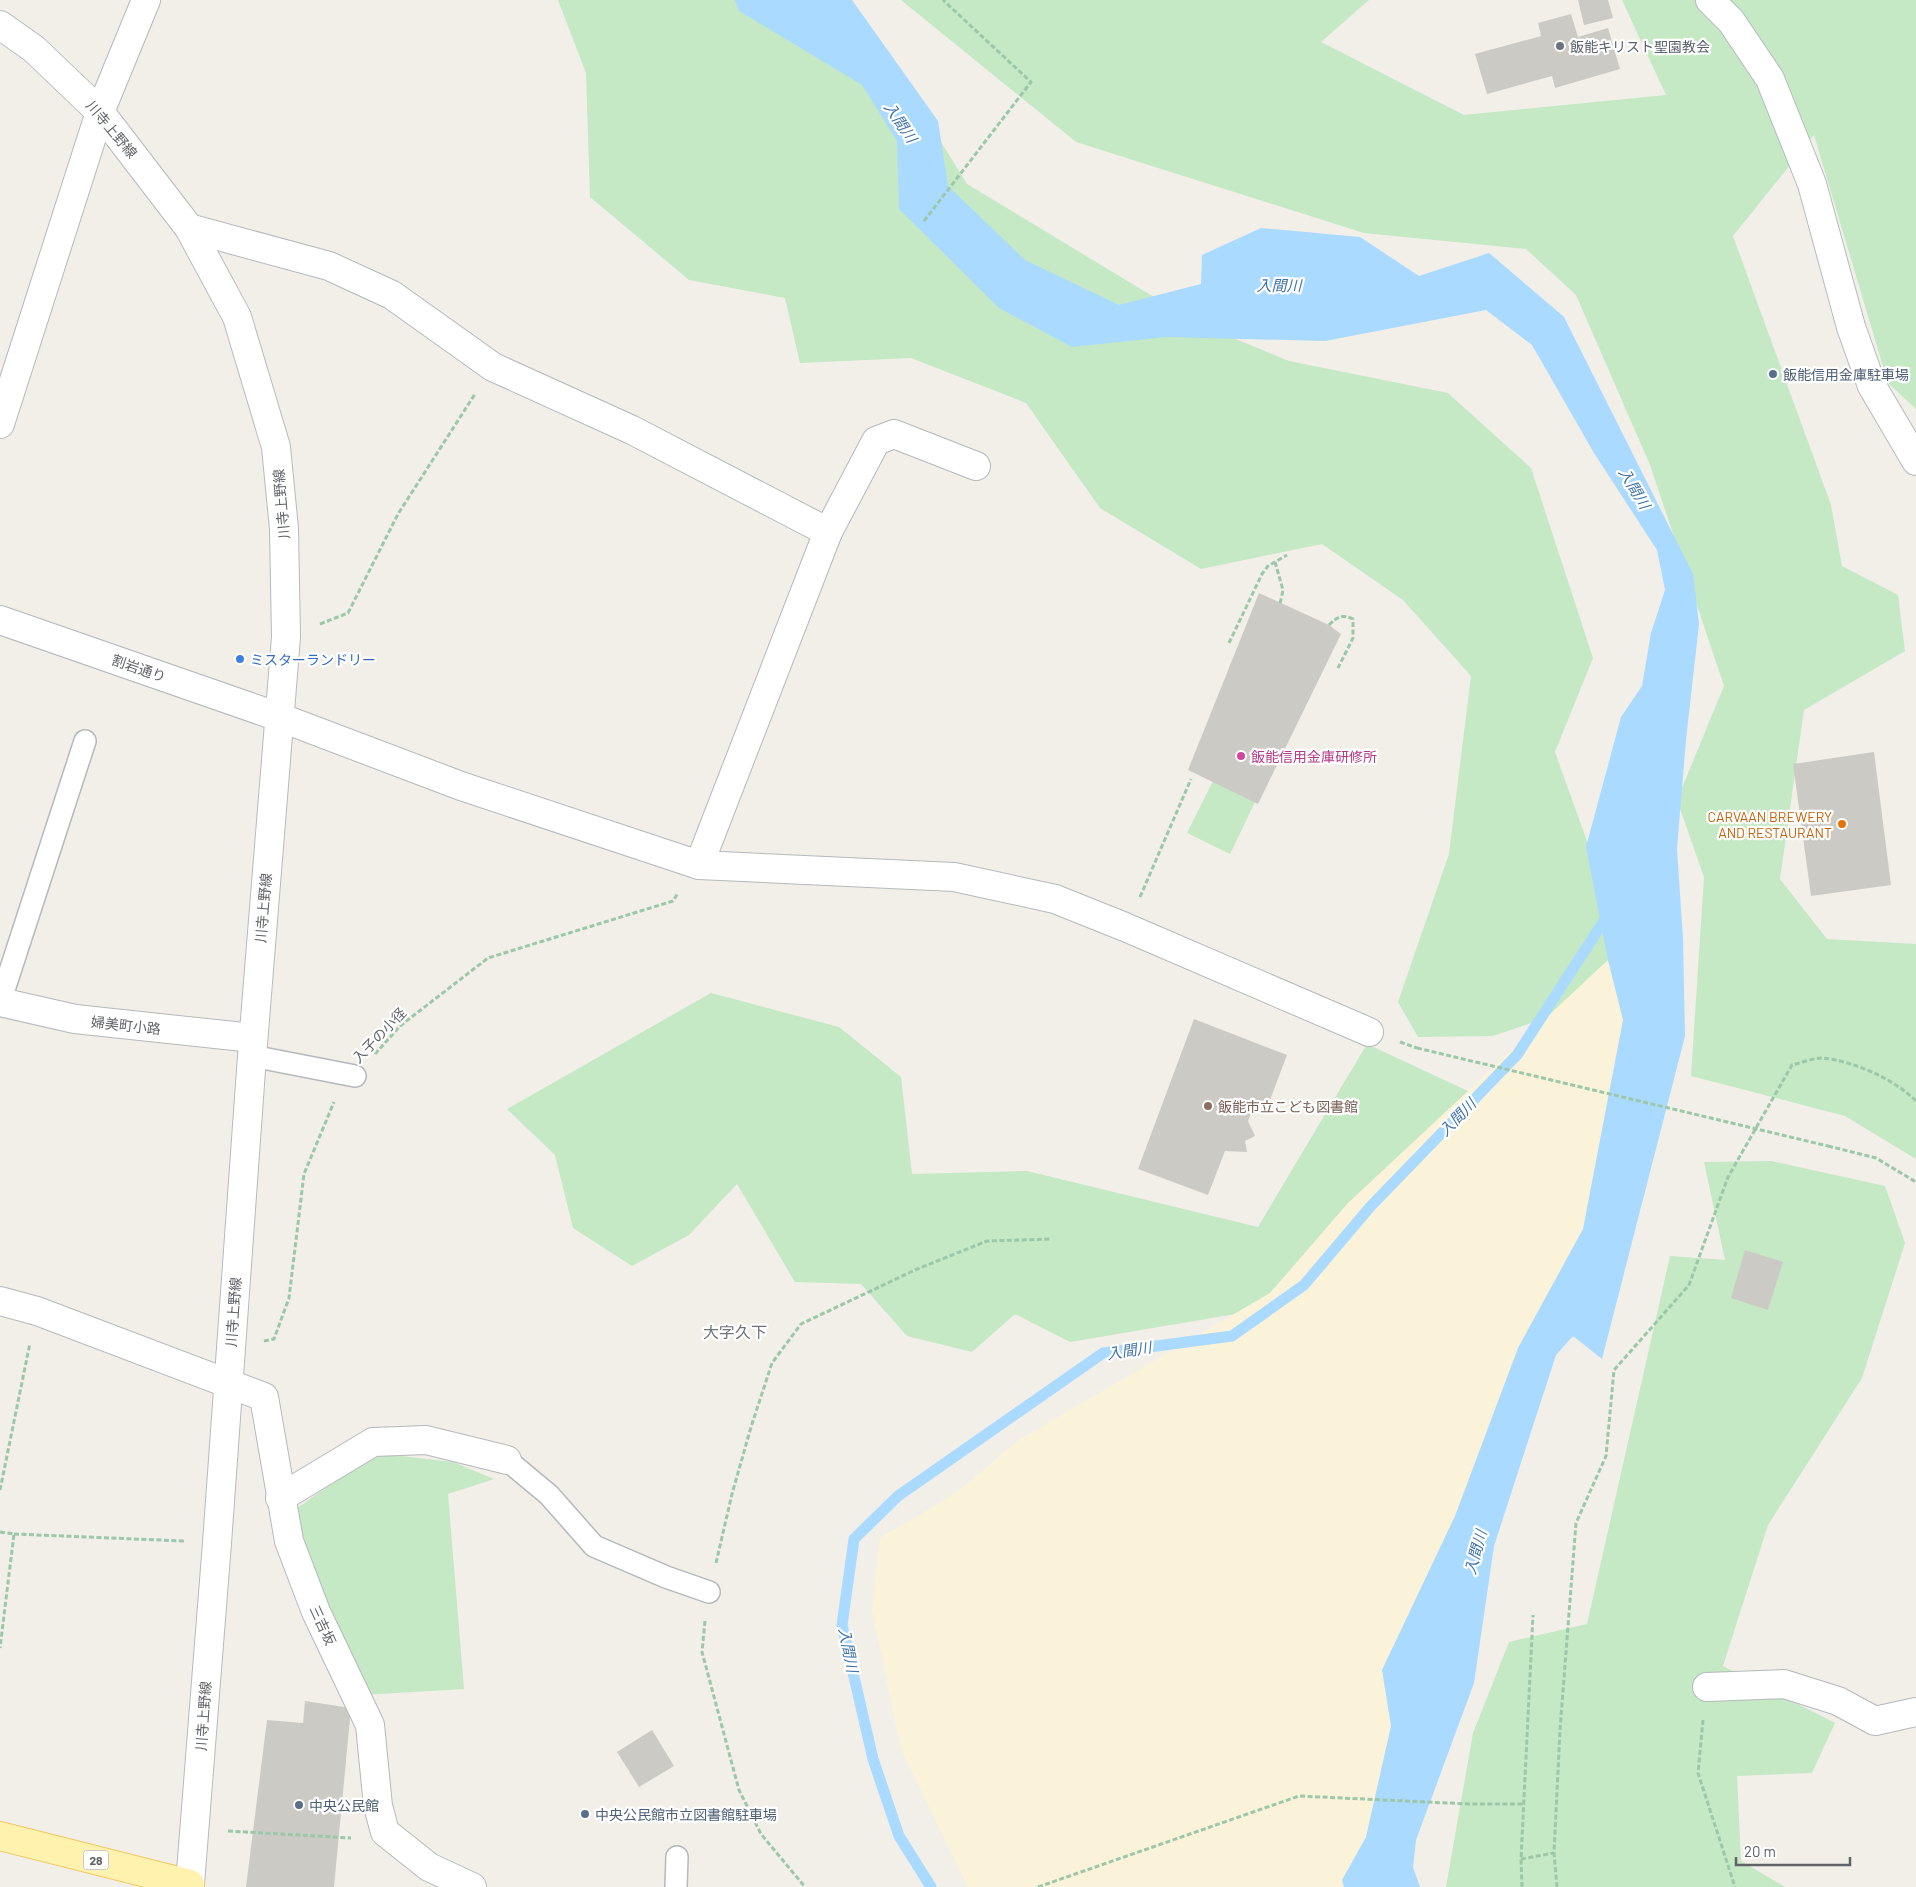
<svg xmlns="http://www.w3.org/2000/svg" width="1916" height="1887" font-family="Barlow,'Noto Sans JP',sans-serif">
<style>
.green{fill:#c5e8c5}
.sand{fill:#fbf3d9}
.water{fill:#aadaff}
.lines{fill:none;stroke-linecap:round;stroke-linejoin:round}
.stream{stroke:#aadaff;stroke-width:11}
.building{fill:#cccac5}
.lane-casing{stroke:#b5b8bc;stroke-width:24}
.street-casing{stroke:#b5b8bc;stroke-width:30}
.secondary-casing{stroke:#b6babf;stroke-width:30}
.primary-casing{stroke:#f2c960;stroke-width:30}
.path{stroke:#9cc7a9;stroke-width:3;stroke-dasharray:5 2.5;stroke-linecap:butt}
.lane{stroke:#fff;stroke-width:21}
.street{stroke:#fff;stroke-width:28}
.secondary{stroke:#fff;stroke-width:28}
.primary{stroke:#fff2af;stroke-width:28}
.path-bridge{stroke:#9cc7a9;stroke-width:3;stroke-dasharray:5 2.5;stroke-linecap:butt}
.worship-dot{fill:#6b7280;stroke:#fff;stroke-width:2}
.service-dot{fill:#5c6f8a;stroke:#fff;stroke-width:2}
.shop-dot{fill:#3f7fe0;stroke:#fff;stroke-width:2}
.hotel-dot{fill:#d1479c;stroke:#fff;stroke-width:2}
.food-dot{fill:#e8710a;stroke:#fff;stroke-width:2}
.education-dot{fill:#8d6e63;stroke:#fff;stroke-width:2}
.labels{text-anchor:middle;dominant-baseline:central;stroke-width:4.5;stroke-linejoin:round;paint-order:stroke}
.shield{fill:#fff;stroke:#8f9295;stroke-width:1}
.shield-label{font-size:12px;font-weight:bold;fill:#5f6368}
.worship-label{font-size:14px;fill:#5b616d;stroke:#fff;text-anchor:start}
.street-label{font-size:14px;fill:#5f6368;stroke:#fff}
.service-label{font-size:14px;fill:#4e5e75;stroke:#fff;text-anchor:start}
.shop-label{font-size:14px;fill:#366cbe;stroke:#fff;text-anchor:start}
.hotel-label{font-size:14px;fill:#b23c85;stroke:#fff;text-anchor:start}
.food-label{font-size:14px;fill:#c56008;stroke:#fff;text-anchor:end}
.education-label{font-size:14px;fill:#785e54;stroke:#fff;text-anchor:start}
.water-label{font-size:15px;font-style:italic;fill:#4174aa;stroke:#fff}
.quarter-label{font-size:16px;fill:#70757a;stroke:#fff}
</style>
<rect width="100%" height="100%" fill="#f1efe8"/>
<g class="green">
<polygon points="558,0 770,0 921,110 967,184 1197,323 1289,361 1448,393 1531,468 1593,658 1555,752 1621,936 1596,1001 1493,1036 1418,1037 1398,1002 1449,854 1471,676 1403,600 1322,544 1201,569 1100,508 1026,403 911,358 800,363 785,298 689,280 590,197 586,73"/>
<polygon points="901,0 1369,0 1321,42 1464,115 1666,95 1622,0 1916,0 1916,409 1888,383 1814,135 1733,236 1831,505 1842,566 1898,595 1905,651 1804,710 1780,879 1827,939 1916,944 1916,1159 1845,1116 1691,1076 1704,877 1677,800 1724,686 1650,465 1576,295 1526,249 1364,233 1076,142"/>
<polygon points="1213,781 1255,802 1230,854 1187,833"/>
<polygon points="711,993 839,1027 901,1077 912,1174 1027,1171 1258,1227 1367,1044 1470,1092 1271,1308 1070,1342 1015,1314 972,1352 907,1336 861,1284 795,1282 737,1184 689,1235 632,1266 573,1228 555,1155 507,1109"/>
<polygon points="1771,1161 1885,1186 1905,1243 1862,1378 1768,1525 1723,1666 1835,1723 1812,1773 1737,1776 1741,1861 1785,1887 1446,1887 1473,1733 1509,1642 1587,1624 1670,1256 1725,1260 1704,1162"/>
<polygon points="375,1453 453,1462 494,1479 448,1494 464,1689 362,1695 293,1533 293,1511"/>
</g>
<polygon class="sand" points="1608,960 1623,1020 1583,1229 1518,1348 1455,1516 1382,1670 1391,1726 1366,1837 1342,1880 1344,1887 968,1887 901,1749 872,1610 880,1538 956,1493 1019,1440 1270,1293 1348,1203"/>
<polygon class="water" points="735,0 852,0 938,121 948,186 1025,260 1119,305 1201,284 1202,255 1261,228 1360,237 1419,276 1489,253 1564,317 1693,574 1699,624 1686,740 1677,849 1683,939 1685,1036 1602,1359 1573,1336 1556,1355 1494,1546 1474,1683 1416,1840 1413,1867 1420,1887 1344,1887 1342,1880 1366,1837 1391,1726 1382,1670 1455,1516 1518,1348 1583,1229 1623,1020 1608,960 1586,847 1621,717 1642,686 1651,633 1665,590 1657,550 1594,453 1532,345 1486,310 1325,341 1166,337 1072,347 999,308 899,209 897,141 862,85 739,11"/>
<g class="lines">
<polyline class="stream" points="931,1887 899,1836 873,1759 842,1625 854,1539 898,1496 1103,1353 1232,1336 1304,1285 1370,1207 1517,1055 1609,913"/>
</g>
<g class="building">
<polygon points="1578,0 1608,0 1613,18 1584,25"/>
<polygon points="1571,14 1578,37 1608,28 1620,69 1555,88 1552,76 1487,94 1475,54 1541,36 1538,23"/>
<polygon points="1259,593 1329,625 1341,634 1258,804 1188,770"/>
<polygon points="1874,752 1891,885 1811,896 1793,764"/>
<polygon points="1194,1019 1287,1055 1267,1108 1255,1104 1248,1121 1255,1136 1245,1141 1247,1152 1225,1151 1208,1195 1138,1169"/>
<polygon points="1745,1250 1783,1262 1768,1310 1731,1298"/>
<polygon points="305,1701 351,1708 334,1887 246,1887 267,1720 303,1723"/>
<polygon points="652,1730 674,1766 639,1787 617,1752"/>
</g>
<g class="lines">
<g class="lane-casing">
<g id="lane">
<polyline points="0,1002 85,741"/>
<polyline points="252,1056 355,1076"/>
<polyline points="507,1460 549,1495 594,1546 666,1577 709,1592"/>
<polyline points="676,1887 677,1857"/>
</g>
</g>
<g class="street-casing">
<g id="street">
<polyline points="189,228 329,266 392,295 493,367 632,430 828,532"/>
<polyline points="0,424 100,112 146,0"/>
<polyline points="0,620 279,717 461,786 699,865 954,877 1055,899 1125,927 1369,1032"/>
<polyline points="699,865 828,532 876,441 894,434 976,466"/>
<polyline points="0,1002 75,1019 253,1038"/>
<polyline points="0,1301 37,1311 264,1397 289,1541 316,1612 370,1725 378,1806 385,1832 429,1867 472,1887"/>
<polyline points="280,1498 373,1442 426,1440 507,1460"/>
<polyline points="1707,1687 1784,1684 1838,1701 1875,1721 1916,1712"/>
</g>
</g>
<g class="secondary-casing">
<g id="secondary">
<polyline points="1710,0 1731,21 1770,79 1812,184 1851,327 1872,386 1916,461"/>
<polyline points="0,25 34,49 100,112 189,228 237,317 276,447 284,529 286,637 252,1056 217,1543 190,1884"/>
</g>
</g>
<g class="primary-casing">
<polyline id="primary" points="0,1836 190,1884 189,1887"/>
</g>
<g class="path">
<polyline points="924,221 1031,82 943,0"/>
<polyline points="1275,562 1283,590 1280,604"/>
<polyline points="320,624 348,613 398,514 475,394"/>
<path d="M1329,625C1337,617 1342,614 1353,619V638L1338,668"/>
<polyline points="1229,643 1262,574 1268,566 1287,555"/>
<polyline points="1140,897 1191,779"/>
<polyline points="1400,1042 1417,1048"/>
<polyline points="375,1054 400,1026 488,958 673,901 678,893"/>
<polyline points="1828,1146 1876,1158 1916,1182"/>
<polyline points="264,1341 274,1339 289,1298 304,1174 334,1102"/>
<polyline points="0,1490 30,1343"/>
<polyline points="0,1532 14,1534 0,1648"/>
<polyline points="14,1534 184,1541"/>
<polyline points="716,1563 732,1494 751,1427 772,1363 801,1324 915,1270 987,1241 1050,1239"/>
<polyline points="705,1621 702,1652 739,1790 761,1834 805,1887"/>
<polyline points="1703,1720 1698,1773 1735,1887"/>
<polyline points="228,1831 351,1838"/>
<polyline points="1521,1859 1554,1853"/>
<polyline points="1038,1887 1299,1796 1469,1804 1524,1804"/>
<polyline points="1522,1887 1521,1859 1533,1615"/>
<path d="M1557,1887L1554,1853L1560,1730L1576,1523L1606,1456L1614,1370L1689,1285L1728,1177L1792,1065C1801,1063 1813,1058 1822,1058C1854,1061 1894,1079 1916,1101"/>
</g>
<use href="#lane" class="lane"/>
<use href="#street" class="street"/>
<use href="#secondary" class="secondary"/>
<use href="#primary" class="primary"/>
<polyline class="path-bridge" points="1417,1048 1828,1146"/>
</g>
<circle class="worship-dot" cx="1560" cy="46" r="5"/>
<g class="service-dot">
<circle cx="1773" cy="374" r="5"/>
<circle cx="299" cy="1805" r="5"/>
<circle cx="585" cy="1814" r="5"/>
</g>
<circle class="shop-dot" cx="240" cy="659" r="5"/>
<circle class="hotel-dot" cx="1241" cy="756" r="5"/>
<circle class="food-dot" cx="1842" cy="824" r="5"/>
<circle class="education-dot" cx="1208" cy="1106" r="5"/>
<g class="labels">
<rect class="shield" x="83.5" y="1850.5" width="25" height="19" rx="4"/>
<g class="shield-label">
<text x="96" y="1860">28</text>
</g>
<g class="worship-label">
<text x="1570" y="46">飯能キリスト聖園教会</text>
</g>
<g class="street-label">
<text transform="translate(112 129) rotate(50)">川寺上野線</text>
<text transform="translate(281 504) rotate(-95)">川寺上野線</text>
<text transform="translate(139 668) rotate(19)">割岩通り</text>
<text transform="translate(263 908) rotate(-85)">川寺上野線</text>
<text transform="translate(126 1025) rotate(6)">婦美町小路</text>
<text transform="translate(379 1035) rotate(-46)">入子の小径</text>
<text transform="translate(233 1312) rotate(-86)">川寺上野線</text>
<text transform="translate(323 1625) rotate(65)">三吉坂</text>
<text transform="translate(203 1716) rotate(-86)">川寺上野線</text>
</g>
<g class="service-label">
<text x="1783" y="374">飯能信用金庫駐車場</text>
<text x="309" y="1805">中央公民館</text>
<text x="595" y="1814">中央公民館市立図書館駐車場</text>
</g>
<g class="shop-label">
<text x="250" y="659">ミスターランドリー</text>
</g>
<g class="hotel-label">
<text x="1251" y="756">飯能信用金庫研修所</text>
</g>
<g class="food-label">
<text x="1832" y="816">CARVAAN BREWERY<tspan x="1832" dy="16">AND RESTAURANT</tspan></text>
</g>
<g class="education-label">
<text x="1218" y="1106">飯能市立こども図書館</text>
</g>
<g class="water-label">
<text transform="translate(901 122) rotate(56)">入間川</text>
<text x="1279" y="285">入間川</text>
<text transform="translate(1635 488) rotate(59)">入間川</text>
<text transform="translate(1457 1117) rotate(-46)">入間川</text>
<text transform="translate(1129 1350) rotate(-9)">入間川</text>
<text transform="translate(1475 1552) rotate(-75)">入間川</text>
<text transform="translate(849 1650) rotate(79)">入間川</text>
</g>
<g class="quarter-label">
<text x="735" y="1331">大字久下</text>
</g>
</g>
<path d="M1736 1857v8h114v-8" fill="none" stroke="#5f6368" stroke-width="2.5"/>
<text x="1744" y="1857" font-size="15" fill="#5f6368" stroke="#ffffff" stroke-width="4" paint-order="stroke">20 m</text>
</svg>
